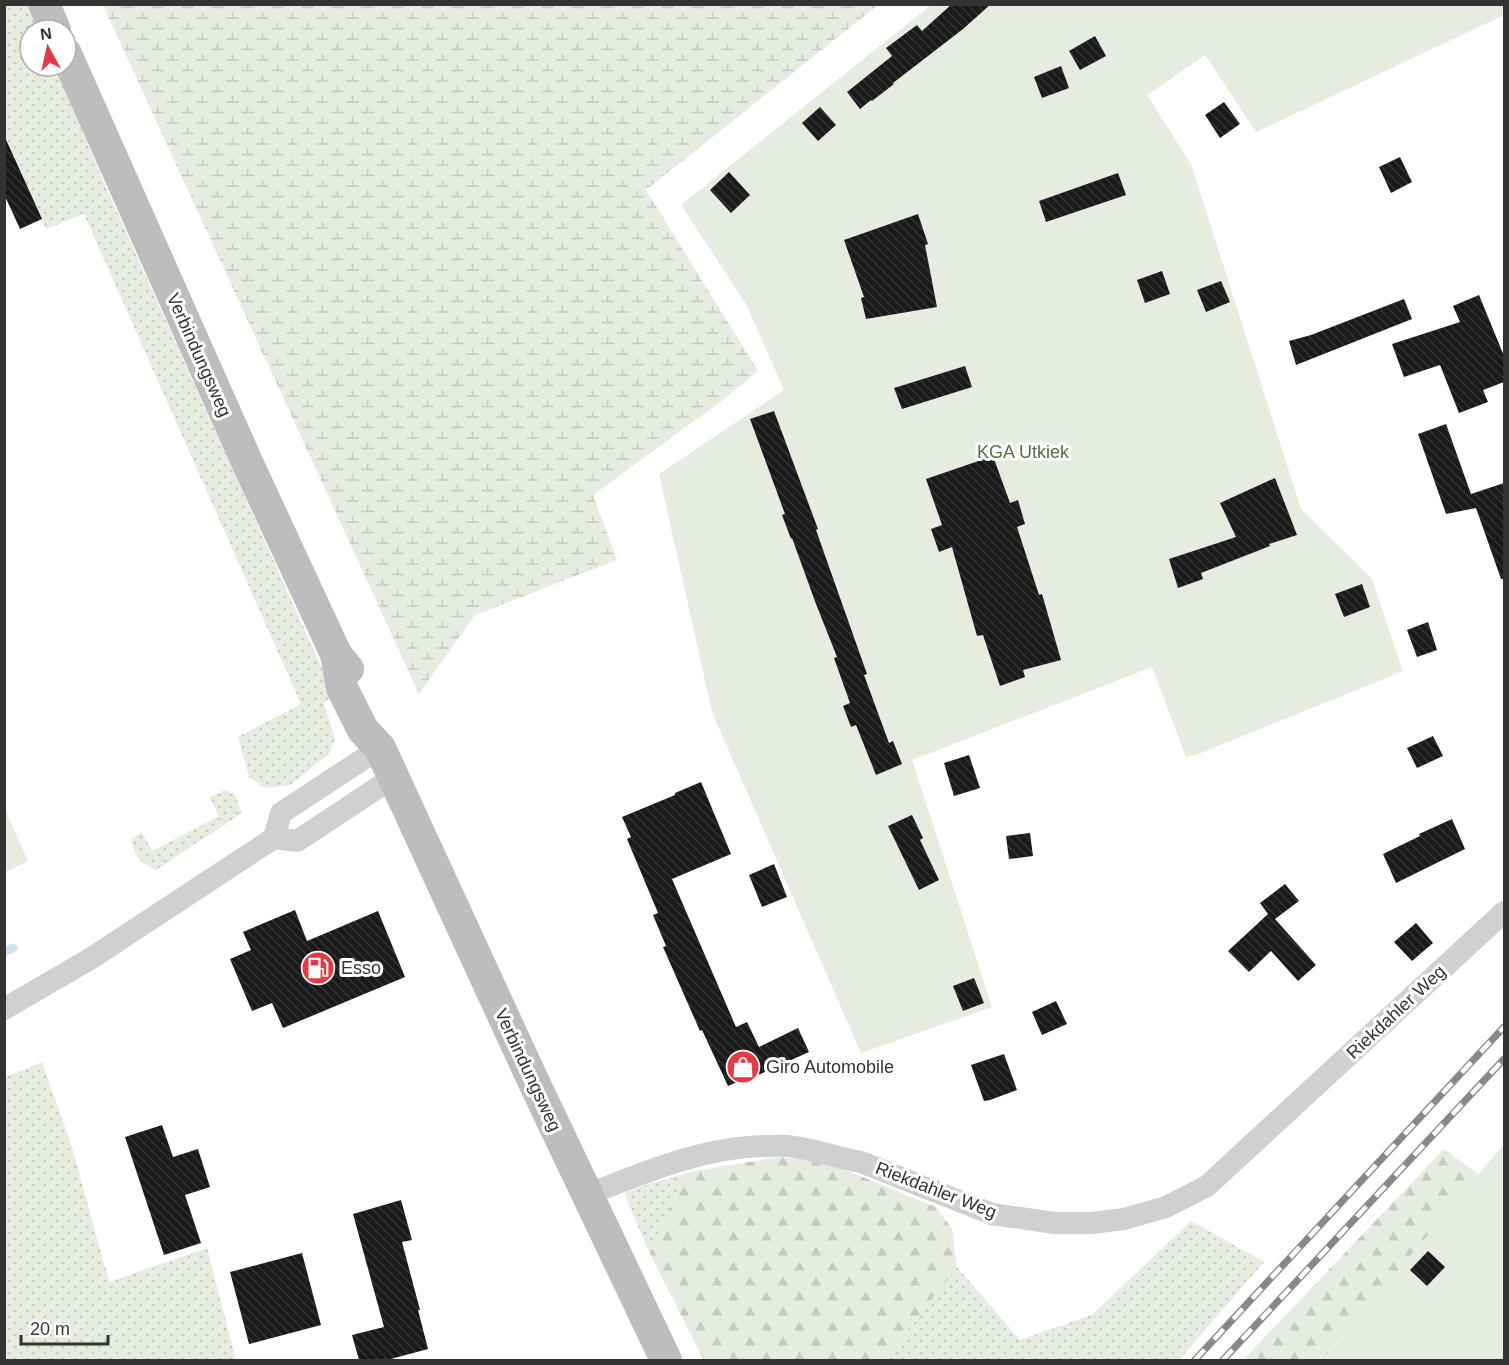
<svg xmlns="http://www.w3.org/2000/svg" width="1509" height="1365" font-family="Helvetica,sans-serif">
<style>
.grass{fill:url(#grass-dots)}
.forest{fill:url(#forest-firs)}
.wetland{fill:url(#wetland-marsh)}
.garden{fill:#e6ecdf}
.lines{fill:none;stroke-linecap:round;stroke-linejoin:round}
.stream{stroke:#cfe2ee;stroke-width:9}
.building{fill:url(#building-back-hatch)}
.minor{stroke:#d0d0d0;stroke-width:22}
.secondary{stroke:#bdbdbd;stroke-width:32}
.rail-casing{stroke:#888;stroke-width:7}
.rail{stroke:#fff;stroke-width:4.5;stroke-dasharray:14;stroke-linecap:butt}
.labels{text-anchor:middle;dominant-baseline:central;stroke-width:6;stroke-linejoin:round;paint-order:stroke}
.street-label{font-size:18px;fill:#333;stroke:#fff}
.park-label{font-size:18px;fill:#56703f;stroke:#fff}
.poi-label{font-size:18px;fill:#333;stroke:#fff;text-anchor:start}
</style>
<defs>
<pattern id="grass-dots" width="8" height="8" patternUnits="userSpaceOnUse" patternTransform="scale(1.5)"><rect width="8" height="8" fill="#e6ecdf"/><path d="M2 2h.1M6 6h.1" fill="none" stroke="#c6cbc0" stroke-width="1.8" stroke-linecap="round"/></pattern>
<pattern id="forest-firs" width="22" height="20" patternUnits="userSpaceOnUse" patternTransform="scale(1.5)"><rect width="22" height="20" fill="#e6ecdf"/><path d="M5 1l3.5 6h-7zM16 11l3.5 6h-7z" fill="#c6cbc0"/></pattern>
<pattern id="wetland-marsh" width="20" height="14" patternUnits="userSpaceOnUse" patternTransform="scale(1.5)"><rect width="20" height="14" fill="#e6ecdf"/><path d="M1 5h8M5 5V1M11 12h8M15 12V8" fill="none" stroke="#c6cbc0"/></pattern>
<pattern id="building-back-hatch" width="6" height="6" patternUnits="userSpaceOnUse" patternTransform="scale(1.5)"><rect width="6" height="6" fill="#1a1a1a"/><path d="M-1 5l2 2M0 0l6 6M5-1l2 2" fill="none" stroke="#333"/></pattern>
</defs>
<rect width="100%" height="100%" fill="#fff"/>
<g class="grass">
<polygon points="4,5 27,5 38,30 30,30 30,66 55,66 108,192 334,695 324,703 335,740 329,754 290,785 265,788 249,777 238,737 301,704 84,214 46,229 5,135"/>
<path d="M225,790L235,795L242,813L156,870C139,862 135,857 131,839L142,832L152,851L219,816L210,797Z"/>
<polygon points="42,1062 72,1147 109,1282 207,1248 236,1360 5,1360 5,1077"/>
<polygon points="694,1171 680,1184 650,1254 624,1193 645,1185"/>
<polygon points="1191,1221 1264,1262 1179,1360 884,1360 957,1267 1020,1340 1092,1315"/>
</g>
<g class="forest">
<polygon points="1444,1149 1479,1175 1324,1358 1342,1360 1243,1360"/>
<polygon points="779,1157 826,1162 936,1207 952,1229 957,1267 884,1360 704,1360 650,1254 680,1184 694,1171"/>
</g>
<polygon class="wetland" points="103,5 878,5 646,190 758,371 723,400 593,495 617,560 475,615 419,694"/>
<g class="garden">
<polygon points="931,5 1504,5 1504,15 1256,132 1205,55 1147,95 1191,164 1301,509 1372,579 1403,671 1201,753 1186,757 1152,667 912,760 992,1007 861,1053 712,712 659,474 784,390 746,304 681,205"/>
<polygon points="5,809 28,861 5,872 4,872"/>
<polygon points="1504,1144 1504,1360 1342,1360 1324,1359"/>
</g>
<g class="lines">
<polyline class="stream" points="4,952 13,948"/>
</g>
<g class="building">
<polygon points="952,4 991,4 963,29 893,83 894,84 872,101 871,100 860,109 847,92 892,56 886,48 917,25 922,31"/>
<polygon points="1095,36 1106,56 1080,70 1069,51"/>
<polygon points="1061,66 1069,88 1042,98 1034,77"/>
<polygon points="1224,102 1240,124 1220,138 1205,115"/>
<polygon points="820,107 836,125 818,141 802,123"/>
<polygon points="4,135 42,219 20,229 4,194"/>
<polygon points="1400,157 1412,182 1391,193 1379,167"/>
<polygon points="729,172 750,195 731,213 710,190"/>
<polygon points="1118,173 1126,195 1046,222 1039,201"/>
<polygon points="918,214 928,244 925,245 937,307 866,319 861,298 864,297 844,240"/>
<polygon points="1162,271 1170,294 1145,303 1137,280"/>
<polygon points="1221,281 1230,302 1206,312 1197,290"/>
<polygon points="1479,295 1504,356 1504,382 1483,390 1488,402 1459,413 1440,365 1404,377 1392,344 1460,322 1453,306"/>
<polygon points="1404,299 1412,319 1296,365 1289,341 1311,335"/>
<polygon points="965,366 972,387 902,409 894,388"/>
<polygon points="774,411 818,529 816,530 867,674 864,675 889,743 893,741 902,764 876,775 856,725 851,727 843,706 850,703 834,658 837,657 816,604 792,538 791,539 782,515 785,514 750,419"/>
<polygon points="1446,424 1471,494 1504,483 1504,579 1501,579 1476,508 1446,514 1418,434"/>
<polygon points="993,456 1010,503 1018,500 1025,524 1017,527 1039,595 1042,594 1061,660 1023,670 1025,677 1000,686 983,635 977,636 952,547 939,552 931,529 942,525 926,479"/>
<polygon points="1275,478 1297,535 1269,544 1270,546 1201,573 1203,579 1178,588 1169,559 1236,537 1220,503"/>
<polygon points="1362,584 1370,607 1344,617 1335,594"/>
<polygon points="1428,622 1437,650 1417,657 1407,630"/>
<polygon points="1433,736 1443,756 1417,768 1407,748"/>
<polygon points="969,755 980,788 954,796 944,763"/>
<polygon points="701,782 731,854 672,879 736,1027 747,1022 759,1047 798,1028 809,1052 756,1076 755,1074 728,1086 702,1030 700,1031 663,947 666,946 653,915 658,913 627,839 631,837 622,817 675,795 675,793"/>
<polygon points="912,815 923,838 920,840 939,880 919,890 888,826"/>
<polygon points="1452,819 1465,849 1396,883 1383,854 1420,836 1419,834"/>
<polygon points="1030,833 1033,856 1009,859 1006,836"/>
<polygon points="774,864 787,897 762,907 749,875"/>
<polygon points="1285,884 1299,901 1275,919 1316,965 1298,981 1271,951 1249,972 1228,951 1268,914 1260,903"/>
<polygon points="295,910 307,941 378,911 405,977 283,1028 272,1003 252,1011 230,959 251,950 243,932"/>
<polygon points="1416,923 1433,943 1412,961 1394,942"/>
<polygon points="974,978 984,1003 963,1011 953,986"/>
<polygon points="1056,1001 1067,1024 1042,1035 1032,1012"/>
<polygon points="1004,1054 1017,1090 990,1100 984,1101 971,1065"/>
<polygon points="162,1125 173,1157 198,1149 210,1187 185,1195 201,1243 164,1255 125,1137"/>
<polygon points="401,1200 412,1240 402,1242 420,1310 418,1310 428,1349 387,1360 359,1360 352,1335 384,1327 353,1214"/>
<polygon points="1428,1251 1445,1267 1427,1286 1410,1270"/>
<polygon points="302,1253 321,1325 249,1344 230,1272"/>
</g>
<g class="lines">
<g class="minor">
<polyline points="274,838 281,813 380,748"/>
<polyline points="4,1009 90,959 274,838 297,841 394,777"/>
<path d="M587,1195C645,1172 708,1145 772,1146C779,1146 787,1145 794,1147C817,1150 839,1158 861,1162L992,1214L1054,1223H1092L1124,1219L1166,1207L1207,1186L1504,912"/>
</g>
<g class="secondary">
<polyline points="44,4 55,30"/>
<polyline points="66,54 247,462 336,654 348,669"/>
<polyline points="336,654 342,688 363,730 380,748 530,1074 666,1360"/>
</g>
<g class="rail-casing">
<g id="rail">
<polyline points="1195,1360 1504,1027"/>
<polyline points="1223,1360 1504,1059"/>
</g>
</g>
<use href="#rail" class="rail"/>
</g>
<defs>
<g id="fuel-disc" transform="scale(1.725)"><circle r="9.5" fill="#e63946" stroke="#fff"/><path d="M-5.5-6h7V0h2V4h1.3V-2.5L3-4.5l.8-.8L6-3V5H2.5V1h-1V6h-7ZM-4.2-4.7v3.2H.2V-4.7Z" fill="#fff"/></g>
<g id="shop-disc" transform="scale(1.725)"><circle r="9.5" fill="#e63946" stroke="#fff"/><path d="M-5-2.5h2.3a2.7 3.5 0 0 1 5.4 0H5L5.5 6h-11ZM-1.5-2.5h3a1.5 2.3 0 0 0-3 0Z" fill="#fff"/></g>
</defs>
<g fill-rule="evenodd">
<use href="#fuel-disc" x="318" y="968"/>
<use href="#shop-disc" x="743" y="1067"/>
</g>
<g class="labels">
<g class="street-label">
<text transform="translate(199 355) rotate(66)">Verbindungsweg</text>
<text transform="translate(1396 1012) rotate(-43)">Riekdahler Weg</text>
<text transform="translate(528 1070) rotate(65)">Verbindungsweg</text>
<text transform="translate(936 1190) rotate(21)">Riekdahler Weg</text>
</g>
<g class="park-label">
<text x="1023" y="452">KGA Utkiek</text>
</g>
<g class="poi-label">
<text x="341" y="968">Esso</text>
<text x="766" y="1067">Giro Automobile</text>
</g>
</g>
<rect width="1509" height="1365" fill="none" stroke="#333333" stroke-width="12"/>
<g transform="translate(48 48) rotate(352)"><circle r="28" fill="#ffffff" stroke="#adadad" stroke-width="1.5"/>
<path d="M0-4.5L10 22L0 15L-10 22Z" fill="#e63946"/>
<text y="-9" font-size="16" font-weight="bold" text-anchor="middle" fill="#333333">N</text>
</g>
<path d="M21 1335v9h87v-9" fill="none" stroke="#333333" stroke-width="3"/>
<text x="30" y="1335" font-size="18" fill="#333333" stroke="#ffffff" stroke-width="4.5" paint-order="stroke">20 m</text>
</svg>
